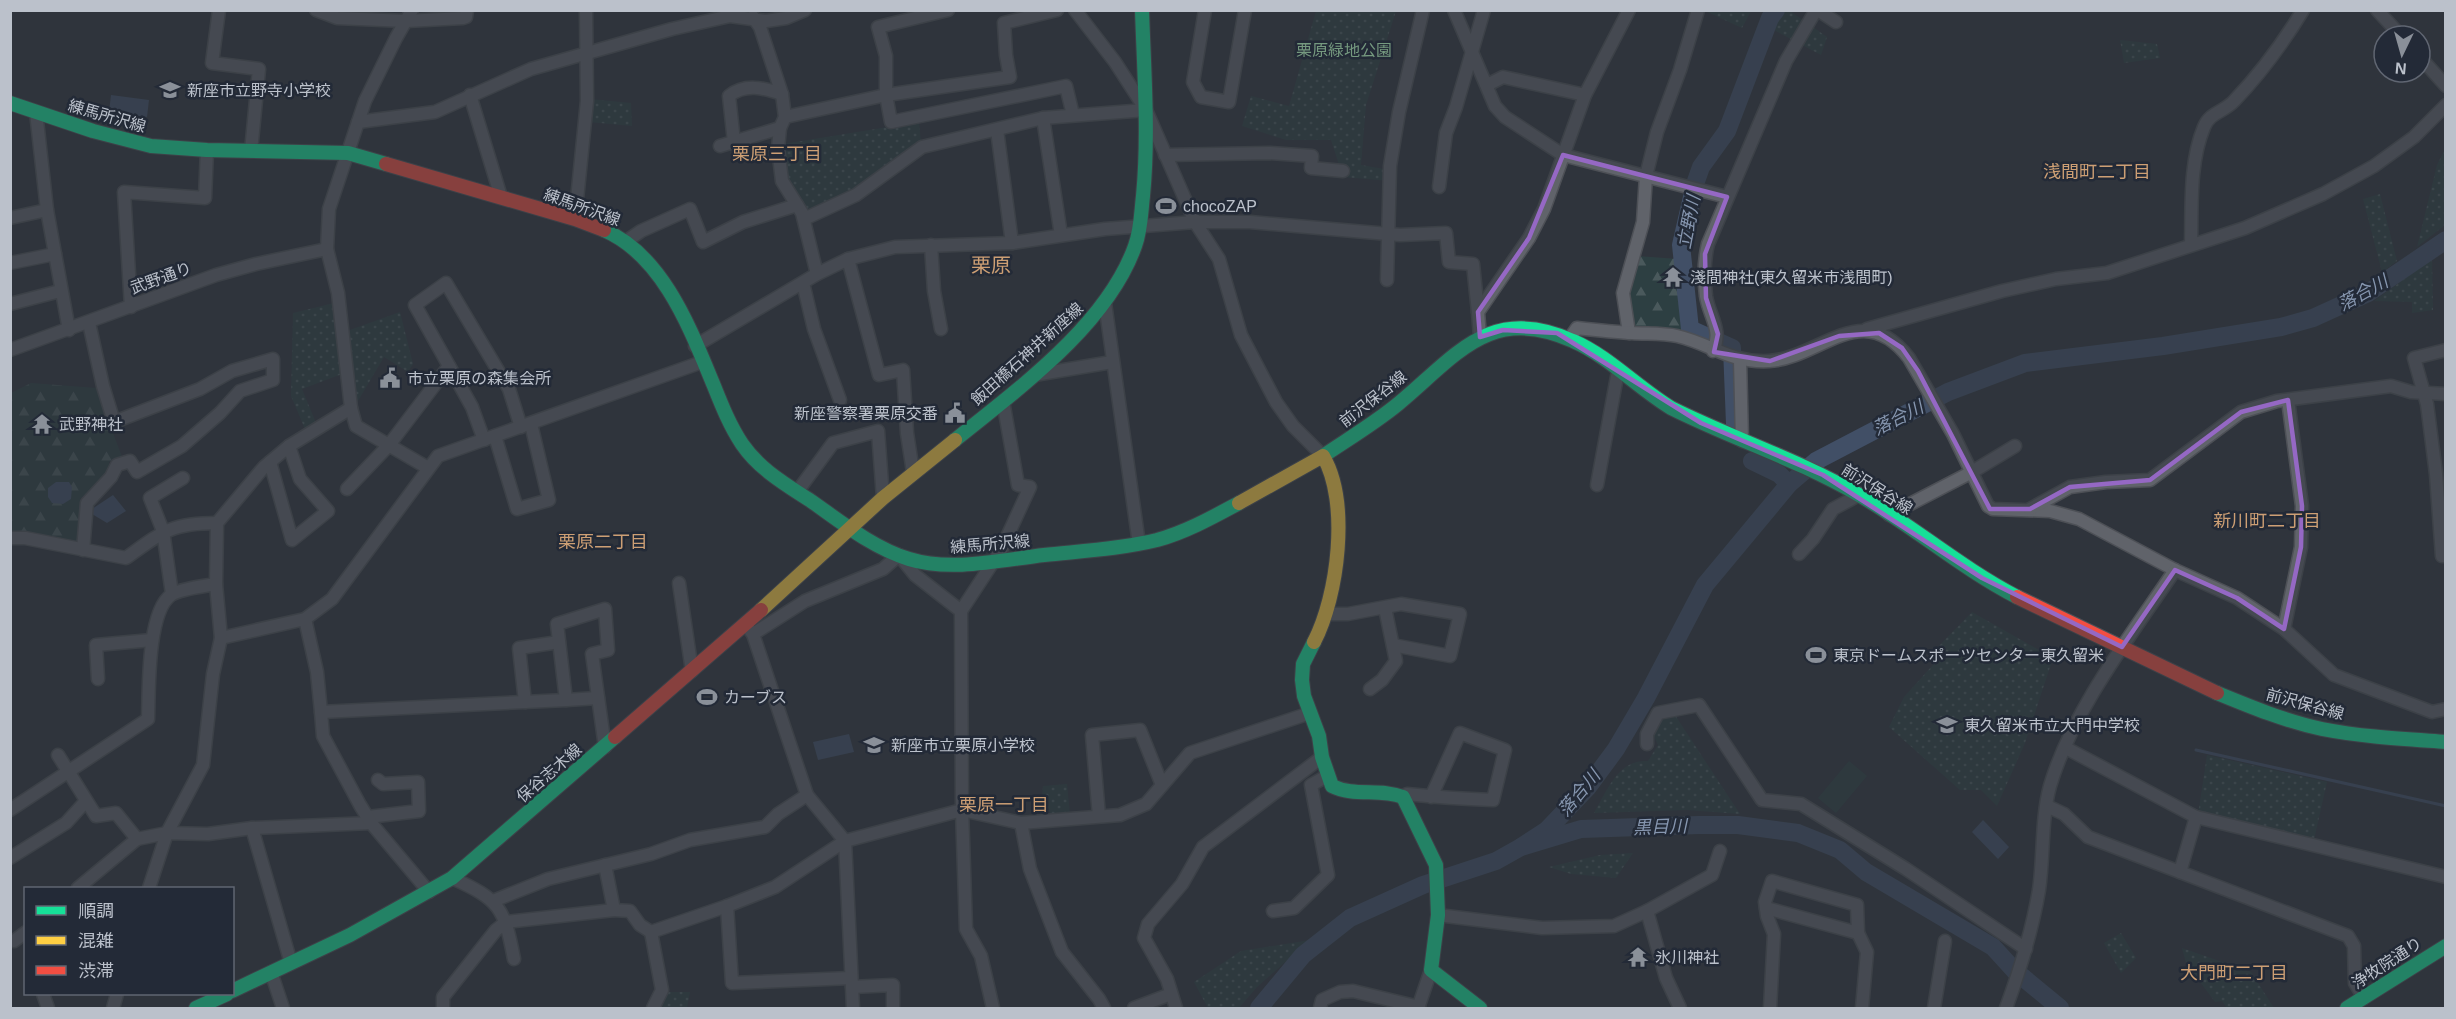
<svg xmlns="http://www.w3.org/2000/svg" width="2456" height="1019" font-family="Arial,'Noto Sans JP',sans-serif">
<style>
.green{fill:#2d3f42}
.forest{fill:url(#forest-firs)}
.park{fill:url(#park-dots)}
.water{fill:#414f66}
.lines{fill:none;stroke-linecap:round;stroke-linejoin:round}
.stream{stroke:#414f66;stroke-width:3}
.river{stroke:#414f66;stroke-width:18}
.street-casing{stroke:#4d5056;stroke-width:15}
.fast-casing{stroke:#4d5056;stroke-width:16}
.slow-casing{stroke:#4d5056;stroke-width:16}
.jam-casing{stroke:#4d5056;stroke-width:16}
.street{stroke:#60636a;stroke-width:12}
.fast{stroke:#16e098;stroke-width:14}
.slow{stroke:#ffcf43;stroke-width:14}
.jam{stroke:#f24e42;stroke-width:14}
.marked{fill:none;stroke:#9568c4;stroke-width:4.5;stroke-linejoin:round}
.labels{text-anchor:middle;dominant-baseline:central;stroke-width:5;stroke-linejoin:round;paint-order:stroke}
.park-label{font-size:16px;fill:#75997f;stroke:#232a37}
.poi-label{font-size:16px;fill:#bbc1cb;stroke:#232a37;text-anchor:start}
.street-label{font-size:16px;fill:#bbc1cb;stroke:#232a37}
.neighbourhood-label{font-size:18px;fill:#cd9f74;stroke:#232a37}
.water-label{font-size:18px;font-style:italic;fill:#8696af;stroke:#232a37}
.quarter-label{font-size:20px;fill:#cd9f74;stroke:#232a37}
</style>
<defs>
<pattern id="forest-firs" width="22" height="20" patternUnits="userSpaceOnUse" patternTransform="scale(1.5)"><rect width="22" height="20" fill="#2d3f42"/><path d="M5 1l3.5 6h-7zM16 11l3.5 6h-7z" fill="#4a595c"/></pattern>
<pattern id="park-dots" width="8" height="8" patternUnits="userSpaceOnUse" patternTransform="scale(1.5)"><rect width="8" height="8" fill="#2d3f42"/><path d="M2 2h.1M6 6h.1" fill="none" stroke="#4a595c" stroke-width="1.8" stroke-linecap="round"/></pattern>
</defs>
<rect width="100%" height="100%" fill="#2f343c"/>
<polygon class="green" points="1849,761 1867,776 1836,813 1818,798"/>
<g class="forest">
<polygon points="1637,256 1678,259 1688,336 1636,329 1631,325 1630,293"/>
<polygon points="31,383 96,388 122,457 109,462 110,474 80,499 78,544 11,533 11,393"/>
</g>
<g class="park">
<polygon points="1703,10 1751,11 1742,28"/>
<polygon points="1316,11 1396,11 1366,105 1361,165 1390,170 1390,181 1343,177 1331,140 1286,140 1242,126 1251,96 1289,106"/>
<polygon points="1783,11 1790,11 1827,37 1821,55 1772,29"/>
<polygon points="2120,40 2157,44 2160,58 2124,63"/>
<polygon points="590,99 631,103 632,126 589,122"/>
<polygon points="919,122 921,143 855,193 805,216 786,181 783,144"/>
<polygon points="2445,149 2445,225 2417,247 2437,165"/>
<polygon points="2380,194 2397,261 2382,272 2363,199"/>
<polygon points="2432,259 2433,310 2412,313 2412,302 2374,301"/>
<polygon points="334,303 342,374 302,389 316,423 305,429 291,396 293,313"/>
<polygon points="400,312 413,364 408,372 384,357 355,406 347,331"/>
<polygon points="1972,612 2053,658 2025,743 1997,806 1981,790 1960,790 1889,727 1904,697 1941,656 1935,650"/>
<path d="M1673,712L1740,814L1687,810L1594,813C1607,791 1618,759 1648,761L1658,745L1653,734L1662,715Z"/>
<polygon points="2207,755 2327,782 2313,844 2198,815"/>
<polygon points="1067,784 1070,815 1052,817 1042,796 1043,786"/>
<polygon points="1633,853 1616,878 1571,874 1549,867 1600,855"/>
<polygon points="2121,933 2136,958 2121,973 2104,943"/>
<polygon points="1310,940 1257,987 1239,1008 1208,1008 1194,982 1241,951"/>
<polygon points="2182,948 2251,972 2274,1008 2227,1008 2222,1001 2215,1002 2186,963"/>
<polygon points="664,992 690,992 687,1008 662,1007"/>
</g>
<g class="water">
<polygon points="111,95 149,100 147,117 109,112"/>
<polygon points="56,482 69,482 72,487 71,499 63,504 52,503 48,497 48,488"/>
<polygon points="113,495 126,511 107,523 92,514 92,509"/>
<polygon points="849,734 854,752 818,760 813,742"/>
<polygon points="1983,820 2009,847 1998,859 1972,832"/>
</g>
<g class="lines">
<polyline class="stream" points="2196,750 2446,806"/>
<g class="river">
<polyline points="1735,424 1732,348 1690,329 1681,245 1695,184 1701,167 1727,131 1770,18 1776,10"/>
<polyline points="1752,461 1779,474 1789,484"/>
<polyline points="1521,847 1547,830 1588,787 1616,749 1646,698 1705,585 1789,484 1816,461 1948,392 2025,363 2163,346 2281,327 2313,318 2368,293 2446,240"/>
<polyline points="1259,1008 1303,955 1350,918 1423,885 1496,861 1521,847 1581,829 1699,825 1738,825 1798,833 1840,850 1866,872 1993,947 2014,970 2060,1008"/>
</g>
<g class="street-casing">
<g id="street">
<polyline points="219,10 212,63 259,69 251,151"/>
<polyline points="316,10 337,18 406,21 463,18 466,17 467,10"/>
<polyline points="412,10 396,38 365,101 329,209 327,249 338,293 351,408 356,426 428,468"/>
<polyline points="948,10 878,27 886,56 886,95 891,122 1066,86 1073,115"/>
<polyline points="1075,10 1115,62 1146,110 1195,222 1219,259 1241,335 1276,402 1293,426 1323,456"/>
<polyline points="1205,10 1193,82 1201,97 1229,102 1245,10"/>
<polyline points="1454,10 1495,106 1505,117 1563,155 1727,197"/>
<polyline points="1818,10 1836,22"/>
<polyline points="2377,10 2401,36"/>
<polyline points="753,17 760,27 782,94 785,117 780,128 778,148 782,181 802,213 817,274"/>
<polyline points="2420,57 2446,86"/>
<polyline points="1487,85 1503,77 1585,95"/>
<polyline points="470,95 501,197"/>
<polyline points="36,112 47,210 69,330"/>
<polyline points="785,117 886,95 1010,77 1006,55 1004,23 1057,10"/>
<polyline points="1043,118 1061,235"/>
<polyline points="358,122 435,112 531,69 672,29 730,16 766,21 786,18 805,10"/>
<polyline points="997,130 1012,243"/>
<path d="M734,142L729,96C745,83 764,88 782,94"/>
<polyline points="720,146 780,128"/>
<polyline points="1165,155 1270,153 1312,156 1311,168 1343,171"/>
<polyline points="1439,187 1446,133 1456,107 1484,10"/>
<polyline points="10,218 47,210"/>
<polyline points="575,219 587,101 586,10"/>
<polyline points="804,219 856,195 922,147 1043,118 1146,110"/>
<polyline points="625,242 641,231 690,209 703,242 743,222 797,205"/>
<polyline points="931,245 934,291 941,329"/>
<path d="M2191,245C2192,207 2189,163 2204,127C2210,112 2224,112 2234,101C2260,74 2283,43 2303,10"/>
<polyline points="848,259 879,375 903,370 907,433 913,472"/>
<polyline points="10,263 55,254"/>
<polyline points="1387,280 1390,166 1399,112 1423,10"/>
<polyline points="803,283 814,329 840,400"/>
<polyline points="1105,303 1139,544"/>
<polyline points="10,304 60,291"/>
<polyline points="131,307 124,192 205,198 207,150"/>
<polyline points="1867,329 2002,291 2056,279 2107,273 2245,228 2323,194 2374,166 2414,137 2446,105"/>
<polyline points="1629,333 1623,293 1643,222 1646,176 1657,132 1680,70 1698,10"/>
<polyline points="1480,337 1478,312 1529,238 1544,209 1585,95 1629,10"/>
<path d="M1570,338L1577,328C1595,330 1614,332 1632,333C1646,334 1663,333 1677,336C1712,344 1729,363 1769,361C1821,358 1862,297 1909,358L1953,434L1988,506L1993,509L2050,511L2079,519L2175,570L2237,598L2284,629L2334,675L2432,712L2446,709"/>
<polyline points="695,346 817,274 848,259 895,247 1012,243 1105,229 1195,222 1250,222 1400,235 1446,233 1449,262 1473,264 1478,312"/>
<polyline points="10,350 216,275 256,264 327,249"/>
<polyline points="2446,350 2414,358 2427,404 2436,474 2442,556 2446,556"/>
<path d="M1713,351C1723,330 1709,316 1706,296C1704,280 1704,260 1708,244L1786,61L1816,10"/>
<polyline points="1740,360 1742,441"/>
<polyline points="1034,375 1112,362"/>
<polyline points="495,436 517,509 549,500 531,424"/>
<polyline points="484,440 472,407 415,305 446,283 509,389 521,427"/>
<polyline points="270,462 292,540 328,511 300,479 289,446"/>
<polyline points="1597,485 1618,371"/>
<polyline points="347,489 389,445 449,366"/>
<polyline points="797,492 833,443 878,431 883,498"/>
<polyline points="2030,509 2070,487 2106,482 2150,480 2241,412 2277,401 2391,386 2411,392 2446,394"/>
<polyline points="1889,515 1972,472 2015,446"/>
<path d="M10,538H25L126,558C162,532 171,523 217,523"/>
<polyline points="83,550 87,503 111,477 117,465 130,461 137,472 182,446 220,413 240,391 273,380 273,359 232,371 200,389 114,422 103,386 89,323"/>
<polyline points="1799,554 1813,539 1833,509 1859,495"/>
<polyline points="679,583 692,671"/>
<polyline points="172,594 163,531 150,498 183,478"/>
<polyline points="961,611 1001,550 1030,487 1018,485 1003,401"/>
<polyline points="1326,614 1348,614 1401,604 1460,614 1450,656 1393,645"/>
<polyline points="305,619 317,672 321,712"/>
<polyline points="748,628 753,634 807,795 845,841 853,1008"/>
<polyline points="2284,629 2301,547 2302,506 2288,400"/>
<polyline points="753,634 805,601 883,569 899,555 915,575 961,611 962,810 1021,823 1120,815 1146,804 1190,753 1310,713"/>
<polyline points="221,638 305,619 332,599 438,456 702,362"/>
<polyline points="98,679 96,645 152,640"/>
<polyline points="1370,689 1382,680 1396,661 1385,608"/>
<polyline points="566,700 598,698"/>
<polyline points="525,702 519,648 559,642"/>
<polyline points="1647,744 1647,734 1658,713 1699,705 1762,800 1801,804 1906,869 2026,949"/>
<polyline points="2066,748 2196,817 2446,877"/>
<polyline points="58,755 96,816 116,813 137,839 167,833 208,834 252,828 371,823"/>
<path d="M1403,797L1407,794C1435,797 1464,799 1493,800L1505,750L1460,733L1431,797"/>
<polyline points="2047,806 2064,814 2088,837 2348,936 2354,946 2355,983 2364,998"/>
<path d="M10,810L148,719C149,691 147,612 171,595C179,589 205,586 216,584L217,523L264,467L289,446L351,408"/>
<polyline points="1099,816 1092,735 1140,730 1162,785"/>
<polyline points="368,817 419,811 418,782 383,784 378,780"/>
<polyline points="1021,823 1030,869 1062,952 1099,999 1104,1008"/>
<polyline points="252,828 291,963"/>
<polyline points="10,858 66,823 86,801"/>
<polyline points="605,865 614,910 630,911 640,925 651,932 727,906 775,887 845,841 962,810 966,929 981,956 993,1008"/>
<polyline points="2180,872 2196,817"/>
<path d="M452,878C500,900 504,907 514,959"/>
<polyline points="78,888 137,839"/>
<polyline points="149,888 167,833 203,765 213,674 221,638 216,584"/>
<polyline points="429,892 371,823 360,805 323,736 321,712 566,700 557,624 605,609 608,650 592,654 605,747"/>
<polyline points="493,901 548,879 651,854 690,840 765,827 778,814 807,795"/>
<polyline points="727,906 732,983 851,978"/>
<polyline points="1766,908 1858,933"/>
<polyline points="1273,911 1294,908 1328,875 1311,785 1327,776"/>
<polyline points="1647,911 1666,978 1680,1008"/>
<polyline points="1438,915 1542,928 1614,926 1647,911 1712,875 1720,851"/>
<polyline points="651,932 662,990 653,1008"/>
<polyline points="14,941 26,932"/>
<polyline points="271,972 283,1008"/>
<polyline points="852,987 893,985 893,1008"/>
<polyline points="43,994 48,1008"/>
<polyline points="113,1008 117,994"/>
<polyline points="443,1008 443,997 496,930 506,922 614,910"/>
<polyline points="1134,1008 1171,994"/>
<polyline points="1176,1008 1167,979 1144,938 1148,924 1182,884 1203,847 1322,757"/>
<polyline points="1320,1008 1322,1000 1340,992 1353,991 1419,1007"/>
<polyline points="1418,1008 1431,970"/>
<polyline points="1770,1008 1774,934 1767,916 1765,902 1772,881 1857,905 1858,933 1867,952 1862,1008"/>
<polyline points="1934,1008 1945,941"/>
<path d="M2006,1008C2020,970 2032,931 2039,890C2044,856 2041,819 2050,786C2072,711 2131,635 2175,570"/>
</g>
</g>
<g class="fast-casing">
<g id="fast">
<polyline points="10,103 93,131 151,146 207,150 348,153 386,164"/>
<path d="M604,230C664,256 691,331 714,386C722,406 730,426 742,444C759,469 785,484 811,501C841,522 873,548 909,559C951,572 1001,560 1044,555C1081,551 1120,549 1157,540C1186,532 1213,517 1239,503"/>
<path d="M955,440C1018,389 1107,325 1135,246C1141,230 1141,213 1143,196C1149,134 1144,72 1142,10"/>
<path d="M1323,456C1348,439 1375,423 1398,404C1455,357 1490,303 1573,341C1608,356 1638,388 1671,408C1733,439 1799,460 1859,495C1913,526 1961,568 2017,597"/>
<path d="M1314,642L1303,664L1302,680L1304,696L1319,736L1322,757L1332,786C1354,797 1380,788 1403,797L1436,865L1438,915L1431,970L1480,1008"/>
<path d="M2217,693C2251,707 2285,721 2322,729C2363,737 2404,739 2446,742"/>
<polyline points="232,991 350,935 452,878 615,737"/>
<polyline points="196,1008 227,994"/>
<polyline points="2347,1008 2446,946"/>
</g>
</g>
<g class="slow-casing">
<g id="slow">
<path d="M1239,503L1323,456C1350,502 1338,596 1314,642"/>
<polyline points="761,610 883,498 955,440"/>
</g>
</g>
<g class="jam-casing">
<g id="jam">
<polyline points="386,164 575,219 604,230"/>
<polyline points="2017,597 2217,693"/>
<polyline points="615,737 761,610"/>
</g>
</g>
<use href="#street" class="street"/>
<use href="#fast" class="fast"/>
<use href="#slow" class="slow"/>
<use href="#jam" class="jam"/>
</g>
<path d="M0 0H2456V1019H0ZM1563,155L1727,197L1705,254L1706,298L1718,334L1714,352L1770,361L1839,336L1879,333L1902,348L1918,371L1990,509H2030L2070,487L2150,480L2241,412L2288,400L2302,506L2301,547L2284,629L2237,598L2175,570L2122,647L1982,578L1823,475L1701,423L1557,333L1503,330L1480,337L1478,312L1529,238Z" fill="#2f343c" fill-opacity=".55" fill-rule="evenodd"/>
<path class="marked" d="M1563,155L1727,197L1705,254L1706,298L1718,334L1714,352L1770,361L1839,336L1879,333L1902,348L1918,371L1990,509H2030L2070,487L2150,480L2241,412L2288,400L2302,506L2301,547L2284,629L2237,598L2175,570L2122,647L1982,578L1823,475L1701,423L1557,333L1503,330L1480,337L1478,312L1529,238Z"/>
<defs>
<g id="school-bare" transform="scale(1.62)"><path d="M0-5L7-2L0 1L-7-2ZM-4 1L0 2.5L4 1V4Q0 6-4 4Z" fill="#8a9099" stroke="#232a37" stroke-width="2.5" paint-order="stroke"/></g>
<g id="stadium-bare" transform="scale(1.62)"><path d="M0-5a6.5 5 0 1 0 0 10a6.5 5 0 1 0 0-10ZM-3.5-1.8h7v3.6h-7Z" fill="#8a9099" stroke="#232a37" stroke-width="2.5" paint-order="stroke"/></g>
<g id="temple-bare" transform="scale(1.62)"><path d="M0-6L5-2H3V0L6.5 2.5H4V6H1.5V3h-3V6H-4V2.5H-6.5L-3 0V-2H-5Z" fill="#8a9099" stroke="#232a37" stroke-width="2.5" paint-order="stroke"/></g>
<g id="civic-bare" transform="scale(1.62)"><path d="M-.6-6.5H3V-4.5H.6V-3L4-1V1h2V6H-6V1h2V-1L-.6-3ZM-1.2 2.5V6h2.4V2.5Z" fill="#8a9099" stroke="#232a37" stroke-width="2.5" paint-order="stroke"/></g>
</defs>
<g fill-rule="evenodd">
<use href="#school-bare" x="170" y="90"/>
<use href="#stadium-bare" x="1166" y="206"/>
<use href="#temple-bare" x="1673" y="277"/>
<use href="#civic-bare" x="390" y="378"/>
<use href="#civic-bare" x="955" y="413"/>
<use href="#temple-bare" x="42" y="424"/>
<use href="#stadium-bare" x="1816" y="655"/>
<use href="#stadium-bare" x="707" y="697"/>
<use href="#school-bare" x="1947" y="725"/>
<use href="#school-bare" x="874" y="745"/>
<use href="#temple-bare" x="1638" y="957"/>
</g>
<g class="labels">
<g class="park-label">
<text x="1344" y="50">栗原緑地公園</text>
</g>
<g class="poi-label">
<text x="187" y="90">新座市立野寺小学校</text>
<text x="1183" y="206">chocoZAP</text>
<text x="1690" y="277">淺間神社(東久留米市浅間町)</text>
<text x="407" y="378">市立栗原の森集会所</text>
<text x="938" y="413" text-anchor="end">新座警察署栗原交番</text>
<text x="59" y="424">武野神社</text>
<text x="1833" y="655">東京ドームスポーツセンター東久留米</text>
<text x="724" y="697">カーブス</text>
<text x="1964" y="725">東久留米市立大門中学校</text>
<text x="891" y="745">新座市立栗原小学校</text>
<text x="1655" y="957">氷川神社</text>
</g>
<g class="street-label">
<text transform="translate(107 116) rotate(16)">練馬所沢線</text>
<text transform="translate(582 207) rotate(20)">練馬所沢線</text>
<text transform="translate(161 278) rotate(-20)">武野通り</text>
<text transform="translate(1027 354) rotate(-42)">飯田橋石神井新座線</text>
<text transform="translate(1373 399) rotate(-38)">前沢保谷線</text>
<text transform="translate(1877 489) rotate(32)">前沢保谷線</text>
<text transform="translate(990 544) rotate(-5)">練馬所沢線</text>
<text transform="translate(2305 704) rotate(15)">前沢保谷線</text>
<text transform="translate(549 773) rotate(-41)">保谷志木線</text>
<text transform="translate(2387 963) rotate(-33)">浄牧院通り</text>
</g>
<g class="neighbourhood-label">
<text x="777" y="154">栗原三丁目</text>
<text x="2097" y="172">浅間町二丁目</text>
<text x="2267" y="521">新川町二丁目</text>
<text x="603" y="542">栗原二丁目</text>
<text x="1004" y="805">栗原一丁目</text>
<text x="2234" y="973">大門町二丁目</text>
</g>
<g class="water-label">
<text transform="translate(1689 222) rotate(-79)">立野川</text>
<text transform="translate(2363 293) rotate(-29)">落合川</text>
<text transform="translate(1898 418) rotate(-27)">落合川</text>
<text transform="translate(1579 793) rotate(-50)">落合川</text>
<text transform="translate(1660 827) rotate(-2)">黒目川</text>
</g>
<g class="quarter-label">
<text x="991" y="265">栗原</text>
</g>
</g>
<rect width="2456" height="1019" fill="none" stroke="#bbc1cb" stroke-width="24"/>
<rect x="24" y="887" width="210" height="108" fill="#232a37" stroke="#606672" stroke-width="1.5"/>
<rect x="36" y="906" width="30" height="9" fill="#16e098" stroke="#606672" stroke-width="1.5"/>
<text x="78" y="917" font-size="18" fill="#bbc1cb">順調</text>
<rect x="36" y="936" width="30" height="9" fill="#ffcf43" stroke="#606672" stroke-width="1.5"/>
<text x="78" y="947" font-size="18" fill="#bbc1cb">混雑</text>
<rect x="36" y="966" width="30" height="9" fill="#f24e42" stroke="#606672" stroke-width="1.5"/>
<text x="78" y="977" font-size="18" fill="#bbc1cb">渋滞</text>
<g transform="translate(2402 54) rotate(185)"><circle r="28" fill="#232a37" stroke="#606672" stroke-width="1.5"/>
<path d="M0-4.5L10 22L0 15L-10 22Z" fill="#8a9099"/>
<text y="-9" font-size="16" font-weight="bold" text-anchor="middle" fill="#bbc1cb">N</text>
</g>
</svg>
